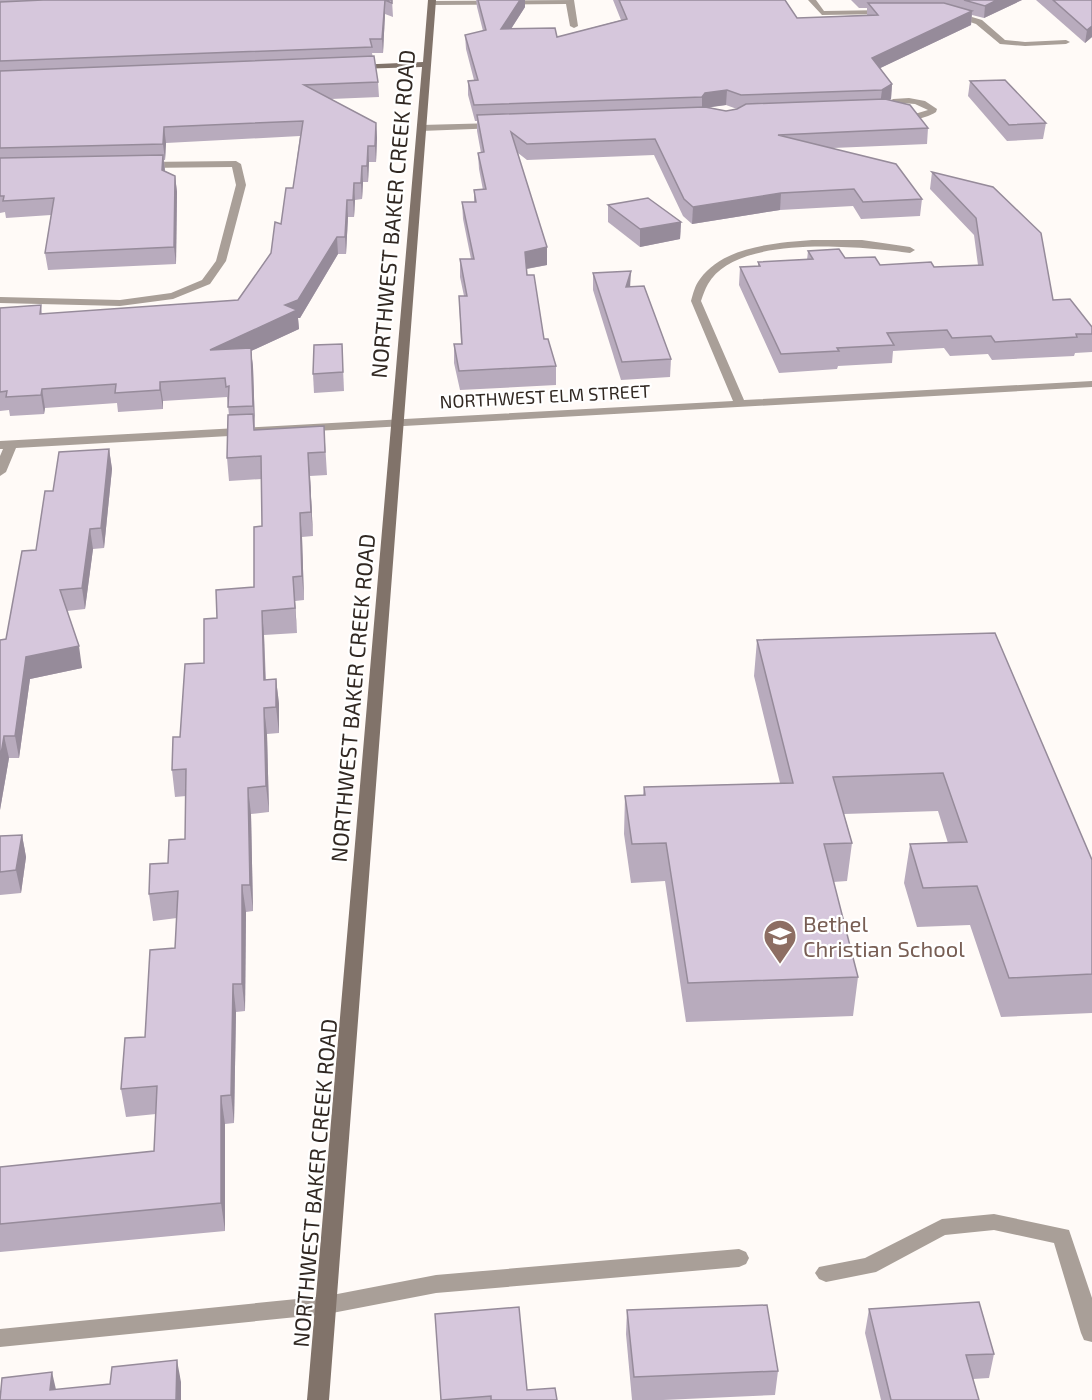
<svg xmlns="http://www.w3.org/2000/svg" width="1092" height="1400" font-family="'Exo 2',sans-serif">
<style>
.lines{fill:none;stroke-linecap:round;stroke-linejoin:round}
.street{fill:#a99f98;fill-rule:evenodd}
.secondary{fill:#81736a;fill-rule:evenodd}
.wall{fill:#b8abbd;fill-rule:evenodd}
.shaded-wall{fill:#968b9a}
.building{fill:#d6c7dc;stroke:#968b9a;stroke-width:1.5}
.labels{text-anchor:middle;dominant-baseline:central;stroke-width:4.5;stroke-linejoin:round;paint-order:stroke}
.far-street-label{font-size:18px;fill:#312822;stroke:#fff}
.street-label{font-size:22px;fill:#312822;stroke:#fff}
.education-label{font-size:22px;fill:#785e54;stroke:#fff;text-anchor:start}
</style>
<rect width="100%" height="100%" fill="#fffaf7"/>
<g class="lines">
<g class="street">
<polygon points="574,0 578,26 574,28 570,26 566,4 432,5 428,3 432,1"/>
<polygon points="808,0 816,0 824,11 886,10 890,12 886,14 822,15"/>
<polygon points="952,11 982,20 1005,40 1025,42 1066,40 1070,42 1066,44 1025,46 1000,44 976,24 949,15 949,11"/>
<path d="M909,98L925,101L937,109L936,112C926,119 907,122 896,115L897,113H918L928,110L915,104L902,103L893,105L886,112L881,107L893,99Z"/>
<polygon points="496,123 499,124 499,128 421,131 417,128 421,125"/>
<polygon points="236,161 241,164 246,185 226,261 210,284 173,299 120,306 0,303 0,297 120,300 171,293 202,280 216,261 236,185 232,167 144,168 139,165 144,162"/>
<path d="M812,240H862L910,247L915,250L910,253C862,247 737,233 708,284C705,289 703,295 701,301L744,400L1092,381V387L16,448L6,472L0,476V456L3,449H0V441L733,401L691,301C693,294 695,285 700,279C724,246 775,243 812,240Z"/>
<polygon points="994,1214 1069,1230 1092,1298 1092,1342 1084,1340 1081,1333 1054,1243 994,1230 945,1235 876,1272 826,1282 819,1279 815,1273 819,1267 865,1258 942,1219"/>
<polygon points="739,1249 746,1252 749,1258 746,1264 739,1267 436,1293 327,1314 0,1347 0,1329 327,1296 436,1275"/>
</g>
<polygon class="secondary" points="428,0 436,0 329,1400 307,1400 422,67 355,69 351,67 355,65 423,62"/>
</g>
<g class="wall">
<polygon points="0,0 392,0 393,17 385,14 383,53 372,53 378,82 379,97 331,99 376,123 377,138 376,162 369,162 368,182 363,182 362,199 355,200 354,217 348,217 346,254 338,254 300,318 298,318 299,329 251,351 253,367 255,430 324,426 327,475 310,476 313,536 302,537 304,600 295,601 297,633 264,635 266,680 276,679 279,704 279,733 267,734 269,812 251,814 253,911 246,912 245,1011 236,1012 234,1123 225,1124 225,1231 0,1252 0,1167 154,1151 156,1114 126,1117 121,1089 145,1037 175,948 177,918 153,921 149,894 168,863 185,839 186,796 175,797 172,770 180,737 204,663 217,618 254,587 262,526 262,479 229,481 227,458 229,415 227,397 163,401 163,409 118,412 117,403 45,408 44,414 10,416 9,410 0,411 0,308 41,305 42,314 238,300 271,253 293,188 300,136 166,143 165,160 164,160 165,171 175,176 177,192 176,264 48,270 45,253 51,215 6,218 5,212 0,213"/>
<path d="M476,0H525V7L511,29L557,37L621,20L613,0H785L797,18L867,15V8H859L851,0H1022L984,18L972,15L971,25L880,68L892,84L891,99L889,100L928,128L927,144L833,148L922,199L920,216L861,219L853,206L780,210L692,224L683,216L654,155L527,160L518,153L547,265L527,269V275L544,339L556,366V385L460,390L454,363V344H461L459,296H464L460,277V259H471L463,219L462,202H474V190H483L479,169L478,153H481L477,131V121H475L468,95V81L474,80L466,49L465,35L483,31L477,7ZM726,105L737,109L726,111L708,107Z"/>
<polygon points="1036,0 1092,0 1092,37 1085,43"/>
<polygon points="970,81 1046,123 1043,139 1007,141 968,96"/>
<polygon points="932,172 993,187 1053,300 1092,327 1092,352 1075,353 1074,356 992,360 988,354 950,356 944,348 893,351 892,363 838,366 837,369 779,373 739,285 740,267 758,266 758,262 807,260 808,251 880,265 934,267 978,265 974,235 930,189"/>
<polygon points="608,205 681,222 680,239 640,247 608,222"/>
<polygon points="593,273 630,287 671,359 670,377 621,380 593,290"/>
<polygon points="342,344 344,391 314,393 313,374"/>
<polygon points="109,449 112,469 104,548 93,549 85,609 67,611 82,668 30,679 19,758 9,758 0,810 0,640 6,639 36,550 53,491"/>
<polygon points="757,640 1092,860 1092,1013 1001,1017 970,925 917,927 904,883 910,844 948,843 938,811 844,814 852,843 847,881 833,882 858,977 853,1016 686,1022 665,881 631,883 624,834 625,796 643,795 644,787 780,783 754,676"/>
<polygon points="22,835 26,857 21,893 0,895 0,836"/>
<polygon points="869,1309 994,1354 989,1378 973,1379 979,1400 881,1400 865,1333"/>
<polygon points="627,1310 778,1371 775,1395 663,1400 632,1400 626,1334"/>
<polygon points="527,1390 557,1400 441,1400"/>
</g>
<g class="shaded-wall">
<polygon points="385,0 385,14 383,53 382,39"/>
<polygon points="520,0 525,0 525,7 502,43 501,29"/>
<polygon points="997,0 1022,0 984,18 985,6"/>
<polygon points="972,11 971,25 870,73 872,58"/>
<polygon points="1092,26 1092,37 1085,43 1087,30"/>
<polygon points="892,84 891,99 880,105 882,90"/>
<polygon points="727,90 726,105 705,108 702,112 702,97 705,93"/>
<polygon points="376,123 377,138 376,162 375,146"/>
<polygon points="164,127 166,143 165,160 163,144"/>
<polygon points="368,146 369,162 368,182 367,166"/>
<polygon points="163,155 165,171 162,170"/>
<polygon points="362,166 363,182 362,199 361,183"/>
<polygon points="175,176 177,192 176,264 174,247"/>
<polygon points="354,183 355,200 354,217 353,200"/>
<polygon points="781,193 780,210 692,224 693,207"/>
<polygon points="347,200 348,217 346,254 345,237"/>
<polygon points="681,222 680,239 640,247 640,229"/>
<polygon points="337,237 338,254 300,318 298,318 299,329 251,351 253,367 255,425 253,406 210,350 285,305"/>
<polygon points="547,247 547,265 525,269 525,252"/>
<polygon points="631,271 630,289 626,287"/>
<polygon points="160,382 163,401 163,409 160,390"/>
<polygon points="42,389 45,408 44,414 41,395"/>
<polygon points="109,449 112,469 104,548 101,528"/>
<polygon points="308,453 310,476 313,536 311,512"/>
<polygon points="300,513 302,537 304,600 302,576"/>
<polygon points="90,529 93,549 85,609 82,588"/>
<polygon points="293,577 295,601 297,633 295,608"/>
<polygon points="262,611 264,635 266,705 264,680"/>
<polygon points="79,646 82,668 30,679 19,758 15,736 26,657"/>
<polygon points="276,679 279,704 279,733 276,707"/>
<polygon points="264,708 267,734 269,812 266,786"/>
<polygon points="4,736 9,758 0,810 0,760"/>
<polygon points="248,788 251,814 253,911 250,885"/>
<polygon points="22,835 26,857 21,893 16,870"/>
<polygon points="242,885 246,912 245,1011 242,984"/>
<polygon points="233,984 236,1012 234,1123 231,1095"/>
<polygon points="221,1096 225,1124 225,1231 221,1203"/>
<polygon points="177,1360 181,1382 181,1400 176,1400"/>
<polygon points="52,1372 57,1394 50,1390"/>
</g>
<g class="building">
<polygon points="43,0 392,0 392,3 385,0 382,39 370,39 372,47 0,61 0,2"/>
<polygon points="478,0 520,0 501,29 555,28 557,37 627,19 619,0 785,0 797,18 878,15 868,3 944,3 972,11 872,58 892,84 882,90 741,95 727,90 705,93 702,97 474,105 468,81 478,80 465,35 486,30"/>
<polygon points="964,0 997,0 985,6"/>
<polygon points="1053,0 1092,0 1092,26 1087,30"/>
<polygon points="374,56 378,82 304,85 376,123 375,146 368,146 367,166 362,166 361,183 354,183 353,200 347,200 345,237 337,237 298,300 285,305 297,310 210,350 251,348 253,406 228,407 229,386 226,387 225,378 160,382 160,390 115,393 116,384 42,389 41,395 6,397 7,391 0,392 0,308 41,305 40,314 238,300 271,253 275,222 281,224 286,188 293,188 303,121 164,127 163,144 0,148 0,71"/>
<polygon points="1005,80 1046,123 1009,125 970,81"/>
<polygon points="885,99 910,105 928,128 778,135 896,164 922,199 863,202 854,189 781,193 693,207 684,199 655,139 527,144 511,132 547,247 525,252 527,275 534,275 544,339 548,339 556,366 459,371 454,344 462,344 459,296 467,296 460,259 474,259 462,202 476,202 474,190 486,189 478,153 484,152 477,115 705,107 726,111 737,109 746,104"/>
<polygon points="163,155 162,170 175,176 174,247 45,253 54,198 3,201 4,196 0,196 0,158"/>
<polygon points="932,172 993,187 1041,233 1053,300 1070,299 1092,327 1092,334 1076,334 1077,337 995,342 991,336 952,338 947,330 887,333 894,345 837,348 839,351 781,354 740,267 760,266 758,262 813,259 808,251 839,249 845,258 875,257 880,265 931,262 934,267 983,265 976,218"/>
<polygon points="648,198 681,222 640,229 608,205"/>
<polygon points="631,271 626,287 644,286 671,359 622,362 593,273"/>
<polygon points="342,344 343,372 313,374 314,345"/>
<polygon points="253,414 254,430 324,426 325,452 308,453 311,512 300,513 302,576 293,577 295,608 262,611 264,680 276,679 276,707 264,708 266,786 248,788 250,885 242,885 242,984 233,984 231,1095 221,1096 221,1203 0,1224 0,1167 154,1151 157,1086 121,1089 125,1038 145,1037 150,950 175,948 178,891 149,894 150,864 168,863 169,840 185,839 186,769 172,770 173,737 180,737 185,664 204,663 204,619 217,618 216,590 254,587 254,527 262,526 261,456 227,458 228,415"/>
<polygon points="109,449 101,528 90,529 82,588 60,590 79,646 26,657 15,736 4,736 0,760 0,640 6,639 22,551 36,550 45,491 53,491 59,452"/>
<polygon points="995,633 1092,860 1092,974 1009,978 977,886 923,888 910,844 967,842 943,773 833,777 852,843 824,844 858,977 688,983 666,843 632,844 625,796 645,795 644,787 793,783 757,640"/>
<polygon points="22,835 16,870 0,872 0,836"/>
<polygon points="979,1302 994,1354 966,1355 979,1400 891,1400 869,1309"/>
<polygon points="767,1305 778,1371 634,1377 627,1310"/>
<polygon points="519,1307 527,1390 555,1388 557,1400 491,1400 491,1396 441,1400 435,1314"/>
<polygon points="177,1360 176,1400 0,1400 2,1378 52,1372 50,1390 110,1384 112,1367"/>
</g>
<defs>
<g id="school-pin" transform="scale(1.725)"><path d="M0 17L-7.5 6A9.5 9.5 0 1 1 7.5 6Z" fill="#8d6e63" stroke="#fff"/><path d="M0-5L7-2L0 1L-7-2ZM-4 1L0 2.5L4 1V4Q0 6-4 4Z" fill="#fff"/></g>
</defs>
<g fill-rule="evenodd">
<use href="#school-pin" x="780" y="936"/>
</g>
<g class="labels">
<g class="far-street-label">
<text transform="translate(545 396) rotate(-3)">NORTHWEST ELM STREET</text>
</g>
<g class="street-label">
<text transform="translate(392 214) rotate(-85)">NORTHWEST BAKER CREEK ROAD</text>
<text transform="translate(352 698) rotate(-85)">NORTHWEST BAKER CREEK ROAD</text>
<text transform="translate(314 1183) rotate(-85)">NORTHWEST BAKER CREEK ROAD</text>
</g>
<g class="education-label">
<text x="803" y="923">Bethel<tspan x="803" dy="25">Christian School</tspan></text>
</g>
</g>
</svg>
